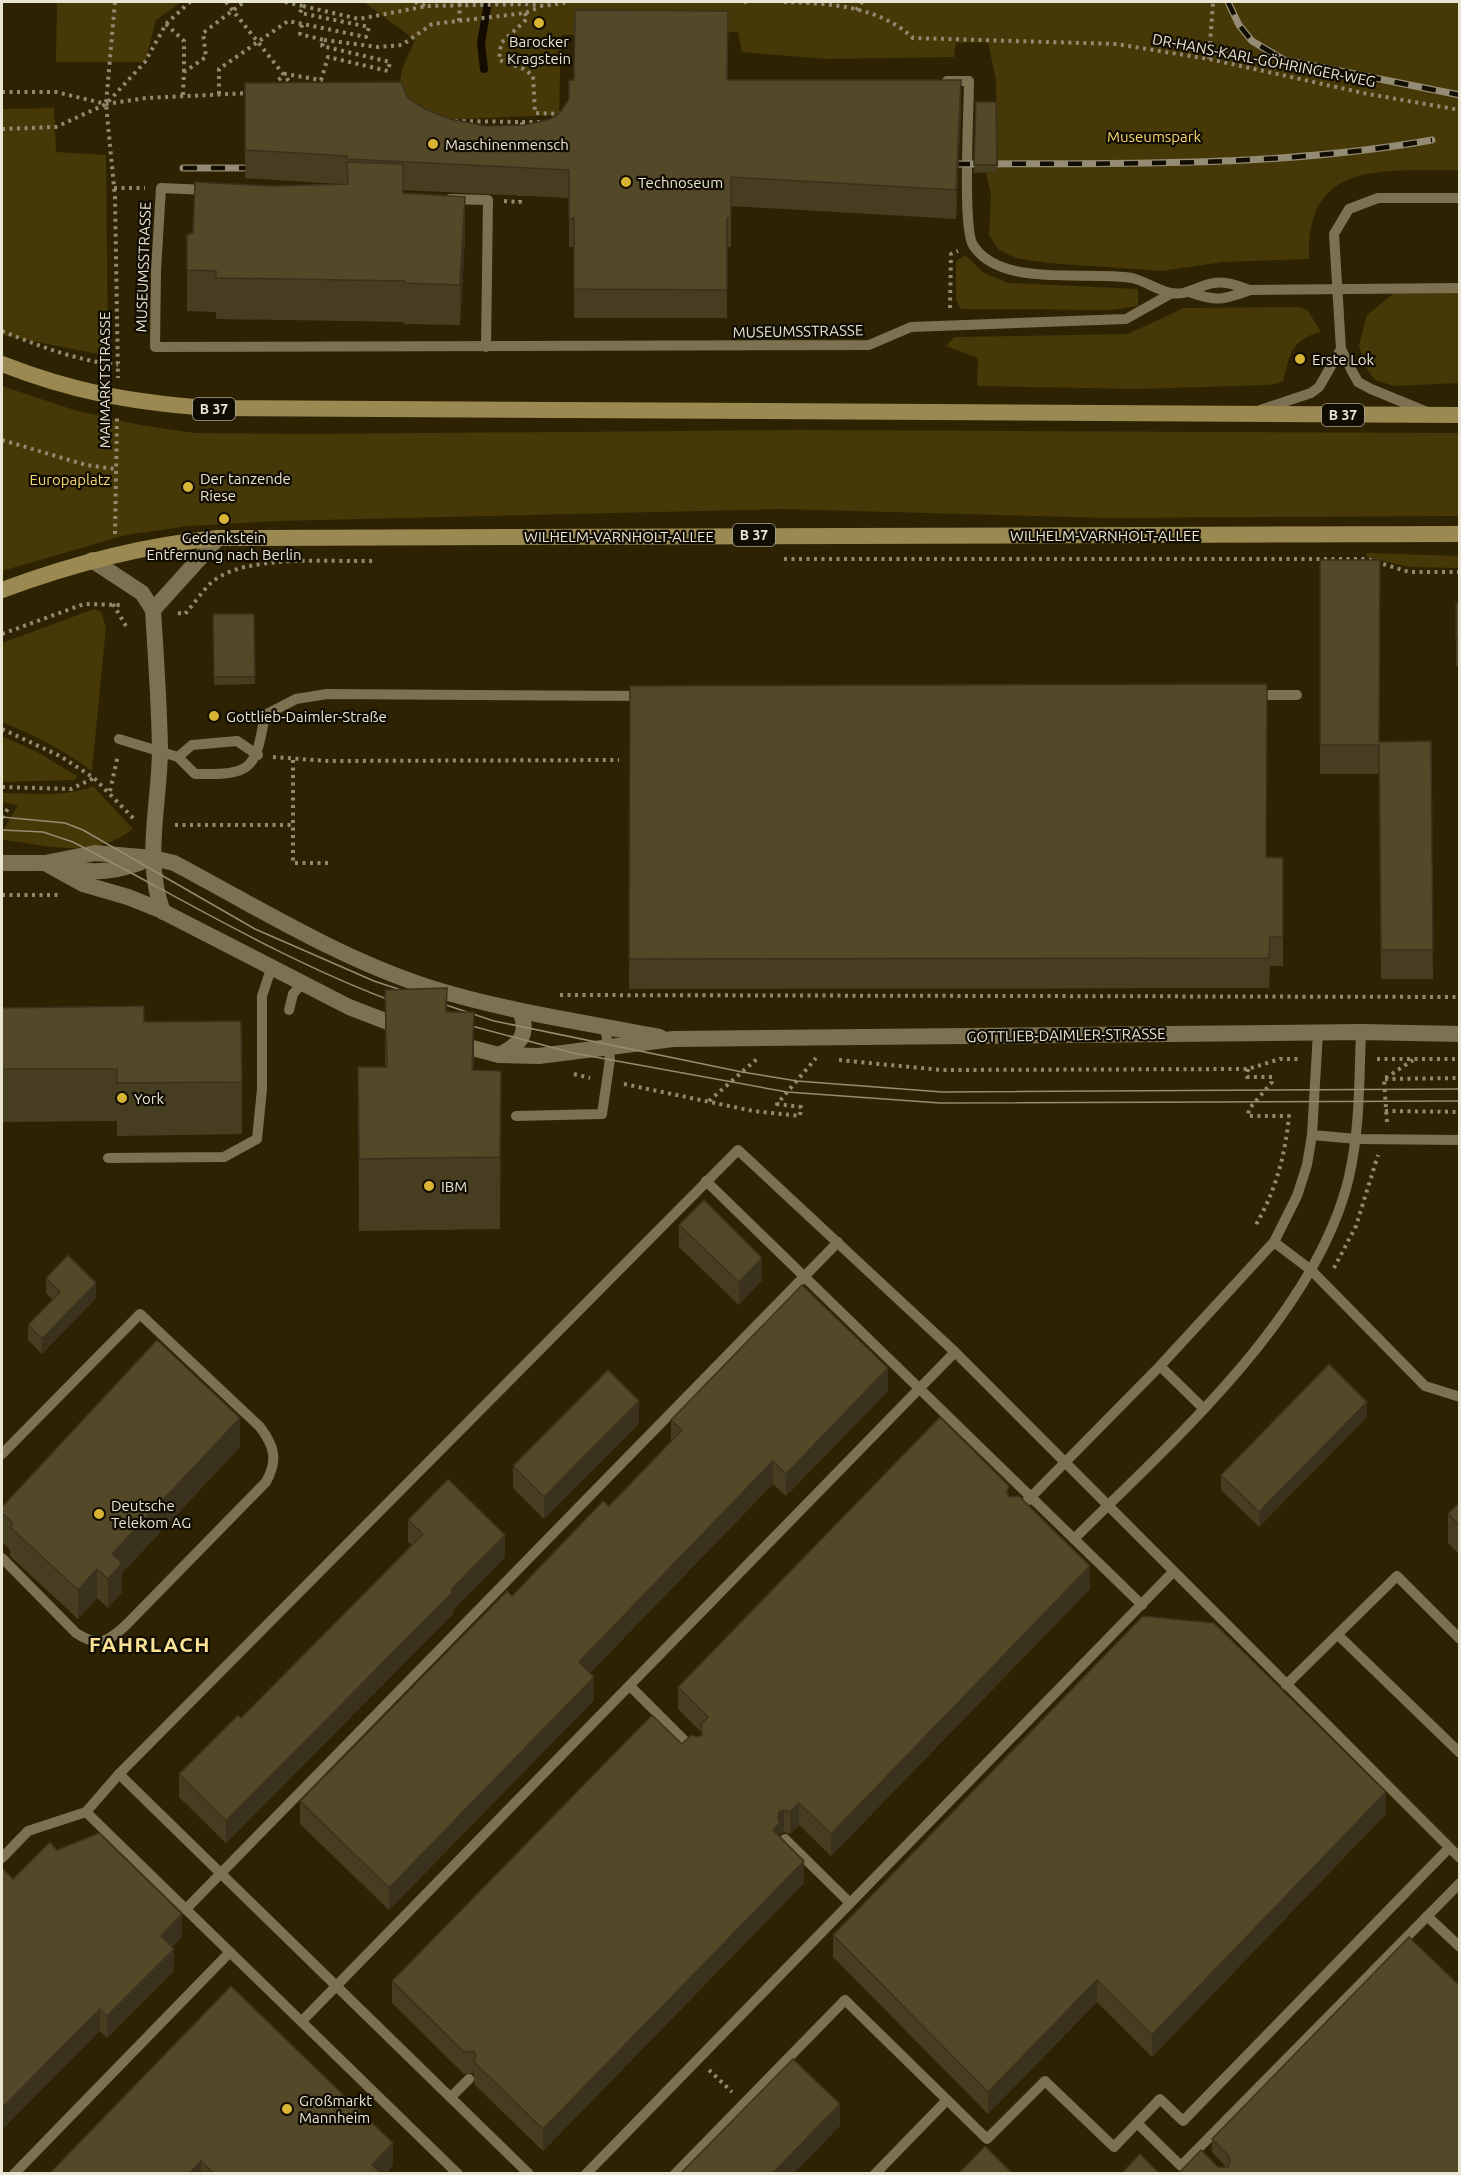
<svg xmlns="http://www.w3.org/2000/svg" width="1461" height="2175" font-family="Ubuntu,sans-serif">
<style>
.green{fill:#463807}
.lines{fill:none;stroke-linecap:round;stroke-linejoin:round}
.stream{stroke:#140c00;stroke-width:8}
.path{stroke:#918970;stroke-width:4;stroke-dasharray:3 4.5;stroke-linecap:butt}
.service{stroke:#7c7150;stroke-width:10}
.minor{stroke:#7c7150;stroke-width:16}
.primary{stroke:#9b8952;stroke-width:16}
.tram{stroke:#948c74;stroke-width:1.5}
.rail-casing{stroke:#948c74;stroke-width:7}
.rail{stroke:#110d03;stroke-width:4.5;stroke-dasharray:14;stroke-linecap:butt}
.wall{fill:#473e22}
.shaded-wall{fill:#3a321c}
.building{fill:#534828;stroke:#3a321c;stroke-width:1.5}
.poi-dot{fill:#d9b434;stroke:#110d03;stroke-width:2}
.labels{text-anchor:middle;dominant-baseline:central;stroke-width:4.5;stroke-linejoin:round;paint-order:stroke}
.shield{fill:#110d03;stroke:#a9a494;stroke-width:1.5}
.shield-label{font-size:14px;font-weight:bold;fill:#eae4d2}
.poi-label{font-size:15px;fill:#eae4d2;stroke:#110d03;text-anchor:start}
.street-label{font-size:15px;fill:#eae4d2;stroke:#110d03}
.park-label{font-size:15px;fill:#f8d76e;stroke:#110d03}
.district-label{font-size:21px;font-weight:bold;letter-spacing:1.5px;fill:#fae194;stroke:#110d03}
</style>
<rect width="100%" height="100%" fill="#2d2303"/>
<g class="green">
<polygon points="57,2 181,2 156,20 145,62 56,62"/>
<path d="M364,2H1459V170C1385,172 1306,157 1309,259L1223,262L1162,271L1048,263L1016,258L999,250L989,235L991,194L986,173L997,172L996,80L988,42L956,43L954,57L827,59L742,52L738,32L561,35L559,115L432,120L396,108L402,69L415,40Z"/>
<polygon points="54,108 56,152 106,155 108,356 2,335 2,109"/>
<polygon points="965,255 984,273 1008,283 1138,289 1138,306 1110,310 961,309 956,300 956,261"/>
<polygon points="1401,287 1459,287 1459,344 1454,344 1459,345 1459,383 1394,386 1375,380 1364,365 1359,345 1367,315"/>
<path d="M1300,307L1308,311L1321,332C1290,340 1290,355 1283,382L1269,385L1138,389L977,386L978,358L946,346L954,337L1128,334L1184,308Z"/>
<polygon points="2,386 74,410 140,425 194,433 311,434 796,430 1459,433 1459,516 1107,518 780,509 278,521 189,526 126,535 2,571"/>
<polygon points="1367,553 1459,556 1459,568 1410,567 1366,557"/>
<path d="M94,609L101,612L106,627L92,771C64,750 34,735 2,722V643Z"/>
<polygon points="2,736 37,752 77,776 74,780 2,782"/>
<path d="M93,786L133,829C94,860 46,845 2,840V832L18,805L2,802V793C32,793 64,798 93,786Z"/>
</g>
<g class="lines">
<polyline class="stream" points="484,69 481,43 488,2"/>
<g class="path">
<polyline points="115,2 106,104 115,197 118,378"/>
<polyline points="226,2 292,85"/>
<polyline points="415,2 426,6"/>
<polyline points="744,2 750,2"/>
<path d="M784,2C828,3 879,6 913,38L1116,44L1209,59L1368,94L1460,110"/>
<polyline points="303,6 359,19 427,6 525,4 544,6 568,2"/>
<polyline points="856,10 862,2"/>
<polyline points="525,13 527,19 501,43 499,60 524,69 533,76 535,113 564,114"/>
<polyline points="459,21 460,2"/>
<polyline points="166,24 184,41 184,72"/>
<polyline points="324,40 378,47 402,45 432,24 525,13 540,7"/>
<polyline points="1209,59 1213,2"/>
<polyline points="273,85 285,74 321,80 328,57 388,71 390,62 322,46 324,40 300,34 302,24"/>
<polyline points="2,92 56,92 106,104 146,98 250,93"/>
<polyline points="219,94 219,69 288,21 366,37 369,27 300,13 303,6 285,2"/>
<polyline points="183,95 184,72 206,57 203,33 244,2"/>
<polyline points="455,121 522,122 522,129"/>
<polyline points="522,122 543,122"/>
<polyline points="2,129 56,127 106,104 145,62 166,24 190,2"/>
<polyline points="114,188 145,188"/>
<polyline points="504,201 520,202 520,193"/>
<polyline points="950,308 951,254 958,251"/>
<path d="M2,331C39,346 78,361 118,365"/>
<polyline points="2,440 86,465 115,469"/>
<polyline points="115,534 117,418"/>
<polyline points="784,559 1367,559 1409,572 1460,572"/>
<polyline points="113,604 126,626"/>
<path d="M178,613L185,614C194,604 202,591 212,582C245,554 330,562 372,561"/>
<polyline points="2,634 84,604 120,605"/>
<polyline points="2,729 60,756 94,778 135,820"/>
<polyline points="273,757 328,761 619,760"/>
<polyline points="293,760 293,863 328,863"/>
<polyline points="2,787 71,789 94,778"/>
<polyline points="110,791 118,755"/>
<polyline points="2,818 9,807"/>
<polyline points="175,825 292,825"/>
<polyline points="2,895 58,895"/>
<polyline points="560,995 1460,997"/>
<polyline points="1377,1059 1460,1059"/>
<polyline points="839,1060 941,1070 1248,1069 1280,1059 1300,1059"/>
<path d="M1248,1069L1247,1077H1272V1082L1249,1109L1248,1116H1289C1285,1157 1275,1193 1254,1228"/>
<polyline points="574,1074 590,1078"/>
<polyline points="1385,1079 1460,1078"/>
<polyline points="624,1084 753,1111 800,1116 801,1107 777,1104 816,1058"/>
<polyline points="709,1101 758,1058"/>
<polyline points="1385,1111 1460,1112"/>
<polyline points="1387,1122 1384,1079 1413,1060"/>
<polyline points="1334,1268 1356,1226 1378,1155"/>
<polyline points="709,2070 732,2092"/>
</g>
<g class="service">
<path d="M947,81H969C969,108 962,228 973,245C1001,289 1087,270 1132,278C1145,281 1157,290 1171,293C1187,296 1199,285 1214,283C1226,281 1238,286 1250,290L1460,288"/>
<polyline points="207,190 161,188 156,271 155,347 869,345 911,327 1126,319 1172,293"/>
<polyline points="450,199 488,200 486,347"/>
<path d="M1189,292C1217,302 1223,300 1250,290"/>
<polyline points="1260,410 1311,393 1319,387 1341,349"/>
<polyline points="1427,412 1371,389 1358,382 1352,371 1341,349 1334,234 1349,209 1378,198 1460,198"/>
<polyline points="1253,695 1297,695"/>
<path d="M119,739L178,757L195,774C253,775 255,770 265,715L296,699L327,694L644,696"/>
<polyline points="178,757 192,745 237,741 258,755"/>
<polyline points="289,1010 293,994 303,982"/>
<polyline points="516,1116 602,1114 610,1059 605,1026"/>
<polyline points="1312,1135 1357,1139 1460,1140"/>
<polyline points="108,1158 224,1157 257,1139 262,1089 262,996 272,966"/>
<polyline points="706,1181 1142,1605"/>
<polyline points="1274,1242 1311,1270 1425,1386 1460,1397"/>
<polyline points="1160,1366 1204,1409"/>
<path d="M2,1454L140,1314L260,1427C275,1447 278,1460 266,1482L127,1624C108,1642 99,1648 76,1633L2,1558"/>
<polyline points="1027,1501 1160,1366 1274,1242 1297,1196 1307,1165 1312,1135 1318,1032"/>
<path d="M1074,1539C1172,1441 1316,1316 1349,1177C1360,1129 1359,1081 1361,1032"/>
<polyline points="1338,1635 1460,1753"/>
<polyline points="1286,1685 1397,1576 1460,1639"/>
<polyline points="630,1686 695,1751"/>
<polyline points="119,1774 529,2174"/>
<polyline points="86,1812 458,2174"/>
<polyline points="785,1839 850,1903"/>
<polyline points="2,1858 28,1831 86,1812 119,1774 738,1150 955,1352 1460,1858"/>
<polyline points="186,1909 838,1242"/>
<polyline points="1427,1916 1460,1947"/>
<polyline points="302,2021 955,1352"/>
<polyline points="451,2097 469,2079"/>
<polyline points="1137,2123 1160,2099 1183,2121 1449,1848"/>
<polyline points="14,2174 230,1952"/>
<polyline points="586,2174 1173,1572"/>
<polyline points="675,2174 845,2000 987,2139 1045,2081 1114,2147 1137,2123 1181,2166 1460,1883"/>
<polyline points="875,2174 947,2100"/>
</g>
<g class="minor">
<path d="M92,560L142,593L153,610C156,656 159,702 160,748C160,803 143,860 163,912"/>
<polyline points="153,610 218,538"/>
<path d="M2,863H45L95,853L153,858L174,863C257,907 338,958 428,987C504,1011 582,1022 660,1037"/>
<polyline points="45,863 83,884 128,897 158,909 349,1007 406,1029"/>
<path d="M64,867C95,875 120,871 149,859"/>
<polyline points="453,1043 499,1055 539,1056 673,1039 1361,1032 1460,1034"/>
<path d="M499,1055C519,1045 529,1036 521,1013"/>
</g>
<g class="primary">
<path d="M2,364C73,392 131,402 207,408L1460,415"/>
<path d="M2,590C72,564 144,545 218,538L1460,534"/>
</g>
<g class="tram">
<polyline points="2,817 65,823 83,830 255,929 374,981 494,1021 742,1072 797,1081 942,1092 1460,1089"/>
<path d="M2,830L43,832L73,842C181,898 285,962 400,1004"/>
<polyline points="457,1022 573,1053 787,1092 940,1103 1460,1101"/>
</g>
<g class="rail-casing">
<g id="rail">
<polyline points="1228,2 1239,25 1252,41 1284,60 1460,95"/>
<path d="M956,164C1115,163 1274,168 1432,140"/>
<polyline points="183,168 245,168"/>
</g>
</g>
<use href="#rail" class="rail"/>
</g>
<g class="wall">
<polygon points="727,80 961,109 956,219 731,206 731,247 727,247 727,318 574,318 574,247 569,247 569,198 403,190 403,193 465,237 460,325 404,324 404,322 216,319 216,312 187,311 187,235 271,186 338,184 245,178 245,83 408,98 425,109 450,119 486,126 525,125"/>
<polygon points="976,102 996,102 997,172 974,173"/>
<polygon points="1320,560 1380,742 1431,741 1433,979 1381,979 1379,774 1320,774"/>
<rect x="1456" y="603" width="4" height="63"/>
<polygon points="213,614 254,614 255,684 214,685"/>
<polygon points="630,686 1267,857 1283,858 1283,966 1270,966 1269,988 629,989"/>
<polygon points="385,990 447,1012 474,1070 501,1071 500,1229 359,1231 358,1067 385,1067"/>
<polygon points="2,1008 144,1022 242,1082 242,1134 117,1136 117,1121 2,1122"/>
<polygon points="679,1225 762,1280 739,1305 679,1247"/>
<polygon points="46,1278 96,1298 42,1354 28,1340 28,1325 53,1300 46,1293"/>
<polygon points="888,1391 786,1496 773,1484 590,1673 594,1700 389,1910 300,1824 300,1801 512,1596 609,1506 671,1441 671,1420"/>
<polygon points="1367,1417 1259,1527 1221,1490 1221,1475"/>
<polygon points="639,1423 544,1519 513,1488 513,1466"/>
<polygon points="240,1447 122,1573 122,1592 108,1608 97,1598 78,1619 10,1556 10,1550 2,1542 2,1507"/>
<polygon points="1009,1496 1090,1589 831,1856 799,1825 790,1834 784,1832 780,1834 780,1837 804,1883 543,2151 474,2084 474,2073 464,2074 392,2003 392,1981 682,1744 701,1735 701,1732 678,1709 678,1687"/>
<polygon points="1460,1502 1460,1555 1448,1543 1448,1514"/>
<polygon points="408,1520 505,1557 453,1610 453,1614 226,1843 179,1797 179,1774 241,1718 412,1545 408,1542"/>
<polygon points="1386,1814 1152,2057 1097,2002 988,2114 833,1957 833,1935"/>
<polygon points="57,1850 182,1937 172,1947 174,1971 107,2038 100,2031 13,1879"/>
<polygon points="231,1986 393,2165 385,2174 49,2174"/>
<polygon points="1212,2139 1460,2174 1218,2167 1226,2167 1212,2152"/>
</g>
<g class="shaded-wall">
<polygon points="961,80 961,109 956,219 956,190"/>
<polygon points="465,197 465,237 460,325 460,285"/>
<polygon points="474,1012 474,1084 472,1070"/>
<polygon points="762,1258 762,1280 739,1305 739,1282"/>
<polygon points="96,1283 96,1298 42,1354 42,1339"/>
<polygon points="888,1368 888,1391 786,1496 786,1474"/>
<polygon points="639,1401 639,1423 544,1519 544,1497"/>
<polygon points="1367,1402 1367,1417 1259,1527 1259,1512"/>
<polygon points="240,1418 240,1447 122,1573 122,1592 108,1608 108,1579 112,1554"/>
<polygon points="773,1461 773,1484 579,1684 579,1662"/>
<polygon points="505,1535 505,1557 453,1610 453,1614 226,1843 226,1821"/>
<polygon points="1090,1566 1090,1589 831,1856 831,1834"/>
<polygon points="97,1569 97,1598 78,1619 78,1590"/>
<polygon points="594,1677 594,1700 389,1910 389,1888"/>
<polygon points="1386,1792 1386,1814 1152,2057 1152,2035"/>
<polygon points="799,1803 799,1825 790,1834 790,1812"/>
<polygon points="784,1810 784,1832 780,1834 780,1845 773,1830 779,1812"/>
<polygon points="804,1861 804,1883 543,2151 543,2129"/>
<polygon points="182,1914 182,1937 161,1958 161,1936"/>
<polygon points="174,1949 174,1971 107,2038 107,2016"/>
<polygon points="1097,1980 1097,2002 988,2114 988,2092"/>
<polygon points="100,2009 100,2031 2,2130 2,2108"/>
<polygon points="840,2104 840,2126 793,2174 772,2174"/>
<polygon points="393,2143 393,2165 385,2174 372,2174 372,2165"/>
<polygon points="201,2161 201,2174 189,2174"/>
</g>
<g class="building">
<polygon points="575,10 728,11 727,80 961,80 956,190 731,177 731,218 727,218 727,290 574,289 574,218 569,219 569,170 347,159 347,156 245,150 245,83 401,82 408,98 425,109 450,119 486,126 525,125 550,119 559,114 569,99 569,80 574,80"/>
<polygon points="976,102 996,102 997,165 974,165"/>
<polygon points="347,162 403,164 403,193 465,197 460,285 404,283 404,281 216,278 216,271 187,270 187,235 193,233 195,182 271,186 348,184"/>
<polygon points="1320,560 1380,560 1379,742 1431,741 1433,950 1381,950 1379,745 1320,745"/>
<rect x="1456" y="603" width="4" height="35"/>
<polygon points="213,614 254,614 255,677 214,677"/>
<polygon points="1267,684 1266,857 1283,858 1283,937 1270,937 1269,958 629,959 630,686"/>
<polygon points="447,988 446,1012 474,1012 472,1070 501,1071 500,1157 359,1159 358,1067 387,1067 385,990"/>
<polygon points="144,1006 144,1022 241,1021 242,1082 117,1083 117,1069 2,1069 2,1008"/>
<polygon points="704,1200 762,1258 739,1282 679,1225"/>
<polygon points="68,1255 96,1283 42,1339 28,1325 60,1292 46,1278"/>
<polygon points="802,1285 888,1368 786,1474 773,1461 579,1662 594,1677 389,1888 300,1801 507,1591 512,1596 603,1501 609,1506 682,1430 671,1420"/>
<polygon points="157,1340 240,1418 112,1554 122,1563 108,1579 97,1569 78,1590 10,1527 13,1523 2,1513 2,1507"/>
<polygon points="1329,1364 1367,1402 1259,1512 1221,1475"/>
<polygon points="608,1370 639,1401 544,1497 513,1466"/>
<polygon points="940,1417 1009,1486 1007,1492 1009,1497 1019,1496 1090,1566 831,1834 799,1803 790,1812 784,1810 779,1812 778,1818 780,1823 773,1830 804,1861 543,2129 474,2062 476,2056 474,2051 464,2052 392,1981 652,1715 682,1744 691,1735 697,1737 702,1735 701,1724 708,1717 678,1687"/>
<polygon points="448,1479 505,1535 451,1590 453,1592 226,1821 179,1774 238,1715 241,1718 423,1534 408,1520"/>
<polygon points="1460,1502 1460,1526 1448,1514"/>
<polygon points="1143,1616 1214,1623 1386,1792 1152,2035 1097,1980 988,2092 833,1935"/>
<polygon points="99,1833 182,1914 161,1936 174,1949 107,2016 100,2009 2,2108 2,1868 13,1879 50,1842 57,1850"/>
<polygon points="1409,1937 1460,1986 1460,2172 1458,2174 1178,2174 1201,2150 1218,2167 1228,2167 1230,2162 1229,2156 1212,2139"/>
<polygon points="231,1986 393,2143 372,2165 382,2174 214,2174 201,2161 189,2174 49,2174"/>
<polygon points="793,2059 840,2104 772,2174 680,2174"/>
<polygon points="985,2146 1013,2174 958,2174"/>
<polygon points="1140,2154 1160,2174 1121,2174"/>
</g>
<g class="poi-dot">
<circle cx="539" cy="23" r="6"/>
<circle cx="433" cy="144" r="6"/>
<circle cx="626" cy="182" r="6"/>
<circle cx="1300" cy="359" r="6"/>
<circle cx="188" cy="487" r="6"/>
<circle cx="224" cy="519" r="6"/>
<circle cx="214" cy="716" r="6"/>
<circle cx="122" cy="1098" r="6"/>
<circle cx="429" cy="1186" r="6"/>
<circle cx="99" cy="1514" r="6"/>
<circle cx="287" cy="2109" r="6"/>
</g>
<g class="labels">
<g class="shield">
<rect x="193" y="398" width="42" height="22" rx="4.5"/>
<rect x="1322" y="404" width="42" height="22" rx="4.5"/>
<rect x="733" y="524" width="42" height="22" rx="4.5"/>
</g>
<g class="shield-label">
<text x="214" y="409">B 37</text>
<text x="1343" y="415">B 37</text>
<text x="754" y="535">B 37</text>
</g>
<g class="poi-label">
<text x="539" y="41" text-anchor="middle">Barocker<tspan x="539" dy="17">Kragstein</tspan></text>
<text x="445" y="144">Maschinenmensch</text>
<text x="638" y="182">Technoseum</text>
<text x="1312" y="359">Erste Lok</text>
<text x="200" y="478">Der tanzende<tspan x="200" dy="17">Riese</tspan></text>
<text x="224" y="537" text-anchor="middle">Gedenkstein<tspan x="224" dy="17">Entfernung nach Berlin</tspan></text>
<text x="226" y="716">Gottlieb-Daimler-Straße</text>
<text x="134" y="1098">York</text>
<text x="441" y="1186">IBM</text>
<text x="111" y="1505">Deutsche<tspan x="111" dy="17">Telekom AG</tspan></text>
<text x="299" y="2100">Großmarkt<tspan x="299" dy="17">Mannheim</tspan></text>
</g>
<g class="street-label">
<text transform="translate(1264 60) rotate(11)">DR-HANS-KARL-GÖHRINGER-WEG</text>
<text transform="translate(143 267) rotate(-88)">MUSEUMSSTRASSE</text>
<text transform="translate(798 331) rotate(-1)">MUSEUMSSTRASSE</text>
<text transform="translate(104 380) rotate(-90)">MAIMARKTSTRASSE</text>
<text x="1105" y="535">WILHELM-VARNHOLT-ALLEE</text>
<text x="619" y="536">WILHELM-VARNHOLT-ALLEE</text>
<text transform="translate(1066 1035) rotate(-1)">GOTTLIEB-DAIMLER-STRASSE</text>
</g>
<g class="park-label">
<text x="1154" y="136">Museumspark</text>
<text x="70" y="479">Europaplatz</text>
</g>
<g class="district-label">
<text x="150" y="1644">FAHRLACH</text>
</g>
</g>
<rect width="1461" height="2175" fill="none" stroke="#eae4d2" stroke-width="6"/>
</svg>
